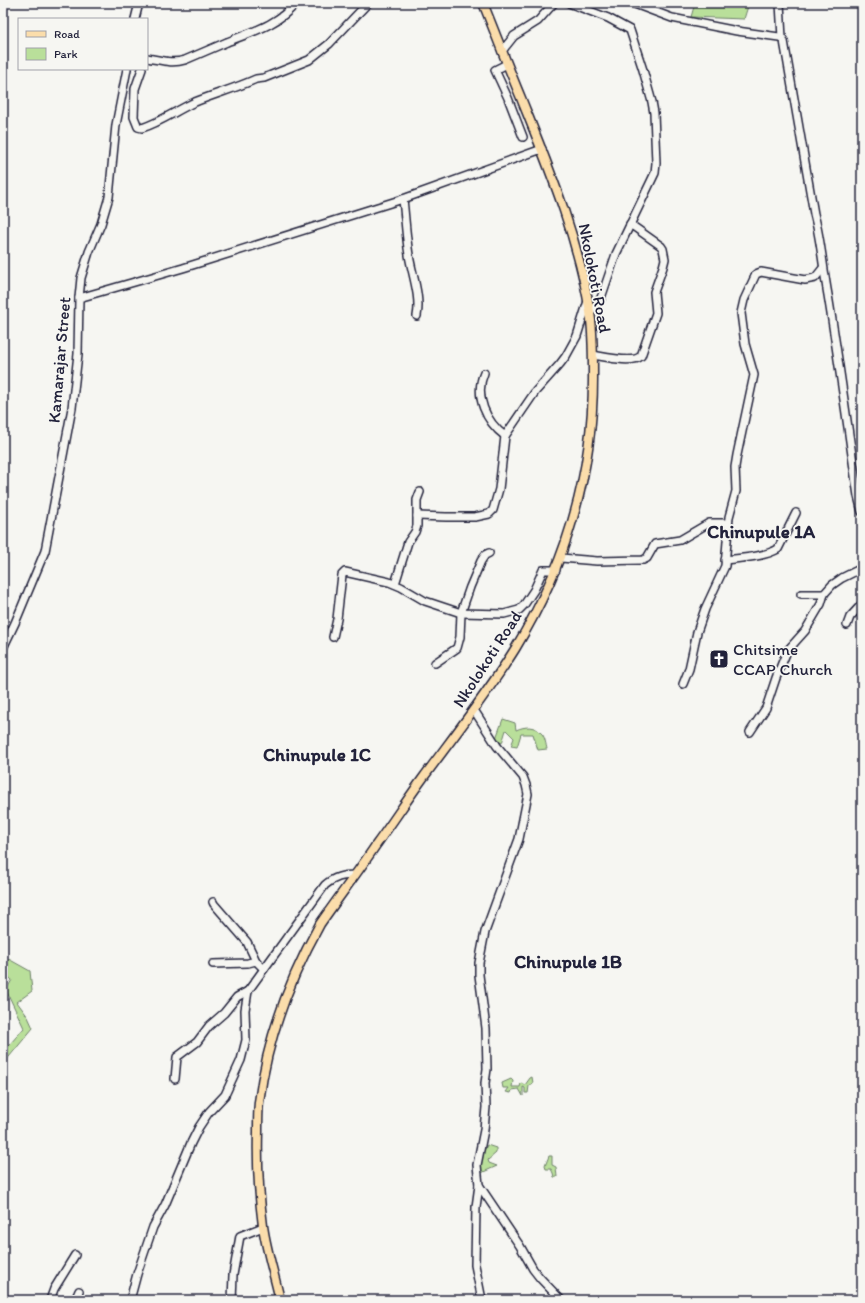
<svg xmlns="http://www.w3.org/2000/svg" width="865" height="1303" font-family="Itim,sans-serif">
<style>
.green{fill:#b9df9a;stroke:#6e806a}
.lines{fill:none;stroke-linecap:round;stroke-linejoin:round}
.minor-casing{stroke:#22223b;stroke-width:10}
.major-casing{stroke:#22223b;stroke-width:11}
.minor{stroke:#f6f6f2;stroke-width:7}
.major{stroke:#fbddab;stroke-width:8}
.labels{text-anchor:middle;dominant-baseline:central;stroke-width:3.5;stroke-linejoin:round;paint-order:stroke}
.street-label{font-size:17px;fill:#22223b;stroke:#f6f6f2}
.poi-label{font-size:17px;fill:#22223b;stroke:#f6f6f2;text-anchor:start}
.quarter-label{font-size:19px;font-weight:bold;fill:#22223b;stroke:#f6f6f2}
</style>
<rect width="100%" height="100%" fill="#f6f6f2"/>
<filter id="ink" filterUnits="userSpaceOnUse"><feTurbulence type="fractalNoise" baseFrequency=".025" numOctaves="2"/><feDisplacementMap in="SourceGraphic" scale="8" xChannelSelector="R" yChannelSelector="G"/><feConvolveMatrix kernelMatrix="1 2 1 2 8 2 1 2 1" color-interpolation-filters="sRGB"/></filter>
<g filter="url(#ink)">
<g class="green">
<polygon points="695,3 749,3 744,19 691,17"/>
<path d="M503,719L515,723L516,730C525,726 535,725 542,734C545,737 546,745 547,749L538,750L533,734H521L517,747L511,746L514,738L506,730L502,743L495,741Z"/>
<polygon points="5,957 30,971 32,991 17,1002 28,1017 33,1028 4,1063 3,1052 24,1028 6,990 12,980 3,972 3,958"/>
<polygon points="532,1077 533,1083 529,1086 528,1093 525,1093 525,1088 523,1087 523,1096 519,1089 512,1090 511,1093 506,1092 509,1088 503,1088 502,1083 511,1079 513,1081 512,1087 520,1087 521,1083 525,1085 530,1078"/>
<polygon points="487,1145 496,1148 496,1153 488,1160 489,1163 497,1166 479,1174 479,1155 482,1155"/>
<polygon points="549,1156 552,1156 552,1165 556,1167 557,1177 554,1177 553,1173 551,1169 546,1169 545,1166"/>
</g>
<g class="lines">
<g class="minor-casing">
<g id="minor">
<polyline points="569,3 608,18 630,30 643,70 652,102 654,113 656,163 655,173 616,254 601,298 590,313"/>
<path d="M632,3L672,18L737,31L779,37L782,38L784,41L814,214C821,240 823,268 828,295C839,362 848,429 858,496L862,512"/>
<polyline points="780,3 782,38"/>
<polyline points="135,19 139,3"/>
<polyline points="502,51 514,36 538,21 554,3"/>
<path d="M147,58C161,60 171,64 185,60C199,54 213,48 227,42C252,32 279,24 296,3"/>
<polyline points="507,64 495,70 508,98 523,137"/>
<path d="M142,69L135,89L134,117L138,127L142,128C161,122 177,110 195,102C215,94 236,88 256,79L264,78L309,60L329,44L368,3"/>
<path d="M403,199C405,217 406,236 409,255C412,274 421,297 417,316"/>
<polyline points="79,298 183,268 403,199 542,149"/>
<path d="M593,355C605,357 633,364 641,356L656,313L654,292L663,267L665,259L663,249L661,246L630,224"/>
<path d="M484,373C474,396 486,422 505,436"/>
<polyline points="417,516 446,517 475,517 489,514 493,510 499,489 505,436 535,392 560,364 566,356 577,336 588,301"/>
<polyline points="561,558 597,561 643,560 647,558 655,544 680,540 709,523 728,523"/>
<path d="M725,560C741,558 764,557 778,549L796,513"/>
<polyline points="395,584 408,542 415,532 417,526 417,500 420,492"/>
<polyline points="801,594 824,594"/>
<polyline points="847,625 850,617 862,604"/>
<polyline points="333,637 337,619 342,575 345,572 389,582 401,587 425,601 461,613 504,614 519,610 524,605 534,590 543,570 556,570"/>
<polyline points="3,648 15,623 45,551 72,408 78,354 79,298 81,278 89,252 101,224 109,197 116,125 127,69"/>
<polyline points="435,663 457,648 460,637 461,613 470,587 481,561 485,555 489,553"/>
<polyline points="683,684 689,669 697,632 705,609 725,566 729,517 736,491 735,467 737,455 754,375 745,344 741,313 744,300 756,274 761,272 805,280 815,278 823,268"/>
<polyline points="474,710 497,746 523,777 526,785 528,794 519,839 485,932 479,963 479,975 486,1028 487,1069 485,1083 486,1107 484,1130 477,1165 479,1185 476,1207 475,1265 482,1300"/>
<polyline points="750,732 766,708 776,678 787,651 805,631 821,604 824,594 832,585 842,578 862,568"/>
<polyline points="213,902 214,904 247,942 256,961 264,969"/>
<polyline points="213,964 248,963 256,961"/>
<polyline points="175,1079 177,1057 197,1042 209,1026 224,1013 237,997 248,991"/>
<polyline points="479,1185 520,1246 533,1269 540,1278 561,1300"/>
<polyline points="50,1300 54,1289 75,1255"/>
<polyline points="75,1300 79,1291"/>
<path d="M130,1300L137,1274L153,1227L165,1205L191,1143L199,1127L209,1112L225,1095L241,1060L246,1040L245,1010L248,991L325,885C334,877 343,875 355,875"/>
<polyline points="232,1300 233,1275 240,1236 263,1227"/>
</g>
</g>
<g class="major-casing">
<path id="major" d="M280,1300C275,1277 266,1249 263,1226C259,1195 257,1164 258,1132C258,1122 258,1112 259,1102C267,1039 289,980 320,924C338,898 358,872 376,845C392,823 407,800 423,778C454,736 487,694 515,649C566,565 594,471 593,373C593,352 593,332 590,312C578,237 549,168 521,98C508,67 496,35 483,3"/>
</g>
<use href="#minor" class="minor"/>
<use href="#major" class="major"/>
</g>
</g>
<defs>
<g id="church-square" transform="scale(1)"><rect x="-9" y="-9" width="18" height="18" rx="4" fill="#22223b" stroke="#f6f6f2"/><path d="M-1.2-6h2.4v3.5h3.3v2.4h-3.3V6h-2.4V-.1h-3.3v-2.4h3.3Z" fill="#fff"/></g>
</defs>
<g fill-rule="evenodd">
<use href="#church-square" x="719" y="659"/>
</g>
<g class="labels">
<g class="street-label">
<text transform="translate(595 278) rotate(79)">Nkolokoti Road</text>
<text transform="translate(59 360) rotate(-85)">Kamarajar Street</text>
<text transform="translate(487 659) rotate(-57)">Nkolokoti Road</text>
</g>
<g class="poi-label">
<text x="733" y="649">Chitsime<tspan x="733" dy="20">CCAP Church</tspan></text>
</g>
<g class="quarter-label">
<text x="761" y="531">Chinupule 1A</text>
<text x="317" y="754">Chinupule 1C</text>
<text x="568" y="961">Chinupule 1B</text>
</g>
</g>
<rect width="865" height="1303" fill="none" stroke="#f6f6f2" stroke-width="16"/>
<rect x="8" y="8" width="849" height="1287" fill="none" stroke="#22223b" stroke-width="1.5" filter="url(#ink)"/>
<rect x="18" y="18" width="130" height="52" fill="#f6f6f2" stroke="#a1a1a9"/>
<rect x="26" y="31" width="20" height="6" fill="#fbddab" stroke="#a1a1a9"/>
<text x="54" y="38" font-size="12" fill="#22223b">Road</text>
<rect x="26" y="48" width="20" height="12" fill="#b9df9a" stroke="#a1a1a9"/>
<text x="54" y="58" font-size="12" fill="#22223b">Park</text>
</svg>
